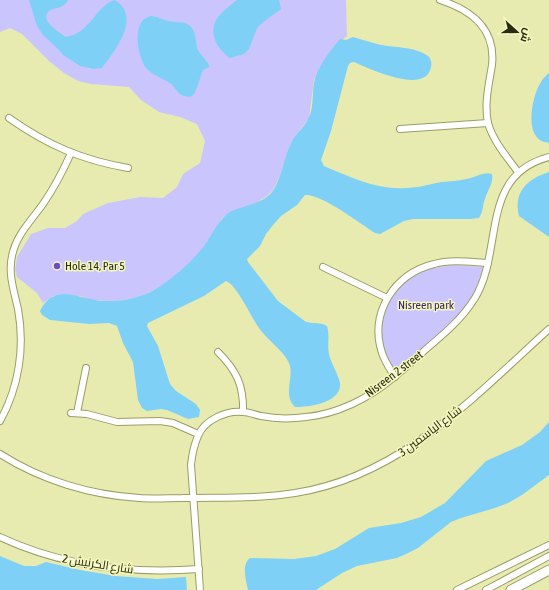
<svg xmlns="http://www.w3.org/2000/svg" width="549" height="590" font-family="'Asap Condensed',Cairo,sans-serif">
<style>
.green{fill:#cbc5fd}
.water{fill:#7ed0f7}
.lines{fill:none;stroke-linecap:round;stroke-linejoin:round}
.street-casing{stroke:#9b9d65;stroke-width:8}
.secondary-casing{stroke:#9b9d65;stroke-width:11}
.street{stroke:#fff;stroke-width:6}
.secondary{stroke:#fff;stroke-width:9}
.poi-dot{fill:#6b4dc6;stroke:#f5f8bd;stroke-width:1.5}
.labels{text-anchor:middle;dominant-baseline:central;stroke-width:3;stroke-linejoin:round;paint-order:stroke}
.poi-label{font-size:12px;fill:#292a12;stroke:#f5f8bd;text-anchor:start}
.park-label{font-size:12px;fill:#382371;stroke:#f5f8bd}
.street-label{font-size:12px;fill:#292a12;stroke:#f5f8bd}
</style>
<rect width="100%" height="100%" fill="#e8ebb0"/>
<g class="green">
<polygon points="0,0 346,0 347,36 331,51 320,67 314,80 309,118 291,142 280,175 273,190 267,196 256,203 229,213 222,218 201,251 188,264 175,276 158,288 139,297 119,301 105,301 91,300 81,296 53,296 43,303 37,293 17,277 15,270 17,257 31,234 48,228 65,228 77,221 83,214 108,203 140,197 163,198 177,187 183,174 200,163 205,141 197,124 180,117 159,112 141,100 129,87 91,84 78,81 64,73 50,62 22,34 10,28 0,32"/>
<path d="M454,265L483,267C480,276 478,285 474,293C456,325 422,347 396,371C393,367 389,362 387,358C376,333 383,300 404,282C418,270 436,267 454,265Z"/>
</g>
<g class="water">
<path d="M29,0H68C62,11 54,6 48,12C40,21 60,33 66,37C91,33 96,5 115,0C142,17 115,51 102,68L94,69L80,66L63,55L59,50L43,35L37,26Z"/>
<path d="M237,0H279L281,9L262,23L257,28L249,49L244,54L230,58C217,49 207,32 218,17C223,11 230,5 237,0Z"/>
<path d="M150,16C157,16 162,20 169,21C175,23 181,21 187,24C198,29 194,43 199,52C202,56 206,60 209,65V67L203,70C200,76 197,93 192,96C189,98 183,96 180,94C176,91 174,86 170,83C162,78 152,75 146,68C139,58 134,34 141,23C143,19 146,18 150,16Z"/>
<path d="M353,37C361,39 369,42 377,44C393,48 414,46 428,56C431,59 432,63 431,67C426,96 368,68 354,62L350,63L348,66L331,131L321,160L324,166C350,177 377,190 406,188C418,188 430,184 442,182C450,181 458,181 466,179C475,178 484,171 492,174C494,183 487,191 485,199C482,206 484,210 479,218L471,219H413L404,221L380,234L375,233C359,223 322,194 305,195L297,205L281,216L273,225L266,234L260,246L247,259L248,262L278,301L306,322C314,324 320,322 327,326C330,335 327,345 329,354C331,364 338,373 340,383C342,403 308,407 295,407C283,396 293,379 290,366C287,353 267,340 259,328C251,317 237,285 226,281L204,296L148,323L147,326L158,346L170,384L176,391L196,404L200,410L199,417L188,419L167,410L161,409L147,411L142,408L138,400L133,362L123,343L117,326L109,323L89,324L50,320L42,315L40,311C54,281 81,300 104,301C124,302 145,297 162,285C176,275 189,264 200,251C210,240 215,224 227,214C241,204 264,206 274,189C282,175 284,158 291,143C295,134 304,128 308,119C314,109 312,94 314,83C317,67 330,51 340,39L346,40Z"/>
<path d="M549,73V143C544,142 539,141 536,136C527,124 533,94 541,82C543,78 546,76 549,73Z"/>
<path d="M549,172V237L519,216C513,192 527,179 549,172Z"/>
<path d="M549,422V475L522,495L508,503L495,508L461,518L451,522L418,548L406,554L397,558L357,566L342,573L316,590H248C246,580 241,565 250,558L294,559L316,556L335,549L369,528L401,523L421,517L445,503L486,461L522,445L540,432Z"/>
<polygon points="0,556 24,566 36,566 46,562 80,570 116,576 157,579 186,577 187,590 0,590"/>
</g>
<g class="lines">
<g class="street-casing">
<g id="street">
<path d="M440,0C471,10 496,28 492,65C489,84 484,103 488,123C493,141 507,157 518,172"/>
<path d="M9,118C47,145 82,160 128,168"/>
<polyline points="400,129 488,123"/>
<polyline points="323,267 387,298"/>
<path d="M218,352C236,370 244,385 243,412"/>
<path d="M395,377C390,369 385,362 382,353C369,313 394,274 434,264C451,259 470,262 488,263"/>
<polyline points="71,413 87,414 117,422 160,421 173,423 198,434"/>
<polyline points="77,413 86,368"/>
<path d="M0,421C19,387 25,347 18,309C14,291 8,274 12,256C16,235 31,221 43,204C54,188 63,171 71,153"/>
<path d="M0,454C41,480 90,495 139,498C153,499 168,498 182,498C219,497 258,499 295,493C400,477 474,397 549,329"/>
<path d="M0,537C62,566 132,574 199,569"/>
<path d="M200,590L191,465C192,455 194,445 198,436C204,420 227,410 243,412C249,412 255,415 261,416C276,419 291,419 306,417C338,414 369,398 393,378C404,369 415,360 425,350C444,334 462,319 475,298C504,250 479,175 549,157"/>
<polyline points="457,590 549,545"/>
<polyline points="486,590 549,556"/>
</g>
</g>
<g class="secondary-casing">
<polyline id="secondary" points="511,590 549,570"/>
</g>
<use href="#street" class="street"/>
<use href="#secondary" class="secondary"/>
</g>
<circle class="poi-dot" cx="57" cy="266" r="4"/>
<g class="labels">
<g class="poi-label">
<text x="65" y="266">Hole 14, Par 5</text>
</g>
<g class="park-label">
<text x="426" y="305">Nisreen park</text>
</g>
<g class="street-label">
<text transform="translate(394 374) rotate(-37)">Nisreen 2 street</text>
<text transform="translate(430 431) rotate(-37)">شارع الياسمين 3</text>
<text transform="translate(98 564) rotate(9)">شارع الكرنيش 2</text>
</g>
</g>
<g transform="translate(517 32) rotate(111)" stroke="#f5f8bd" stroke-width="3" paint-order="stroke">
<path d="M0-3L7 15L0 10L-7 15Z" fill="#292a12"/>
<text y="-6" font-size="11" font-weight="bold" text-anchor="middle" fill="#292a12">ش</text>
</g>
</svg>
